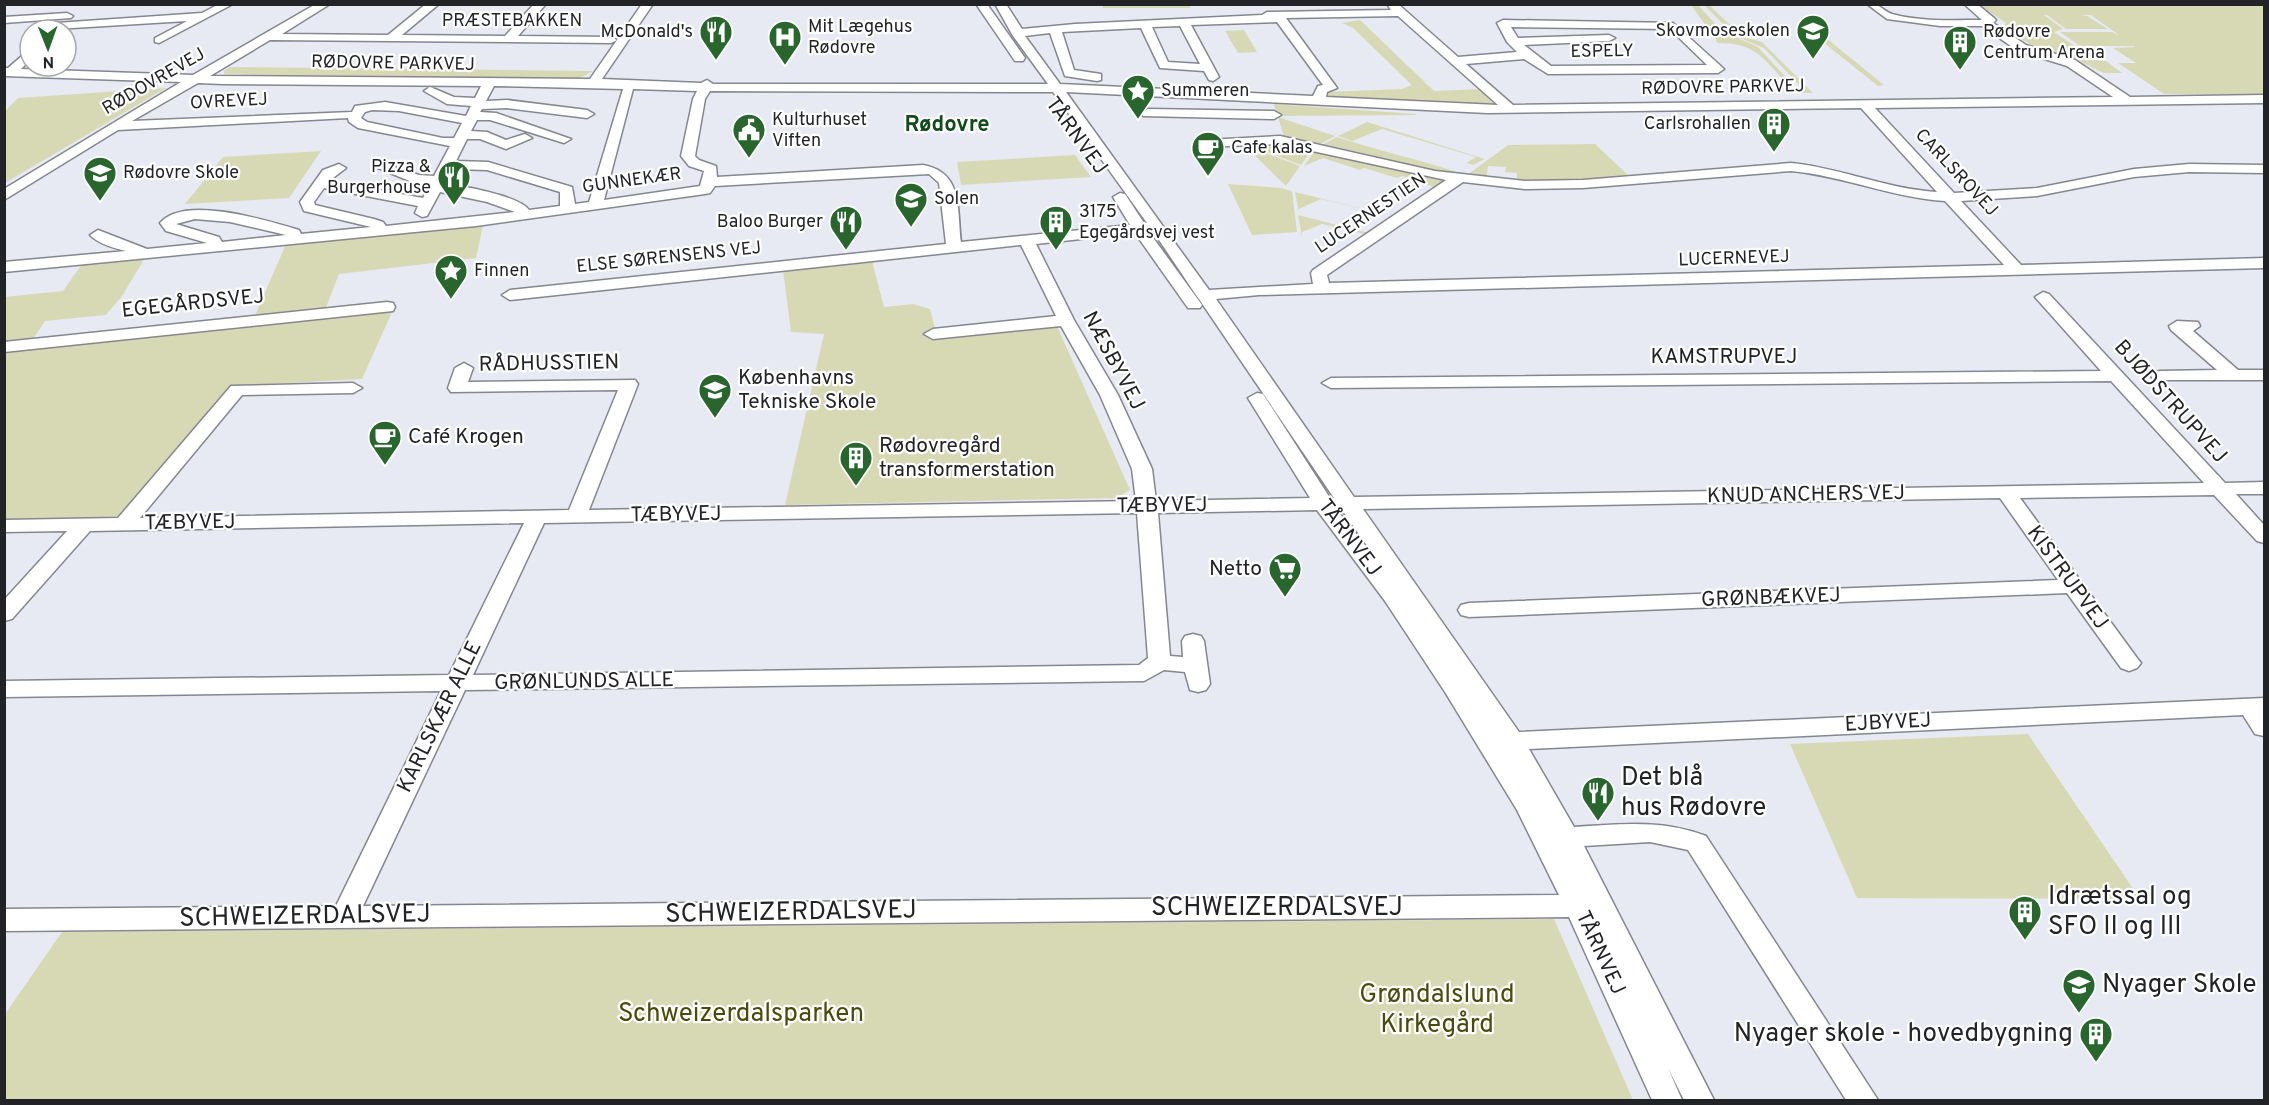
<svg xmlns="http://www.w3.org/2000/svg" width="2269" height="1105" font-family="Overpass,sans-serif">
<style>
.green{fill:#d7d9b5}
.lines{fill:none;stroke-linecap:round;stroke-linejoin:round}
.minor-casing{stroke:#85878f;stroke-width:3}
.minor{fill:#fff;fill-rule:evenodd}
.labels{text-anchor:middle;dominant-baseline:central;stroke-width:4.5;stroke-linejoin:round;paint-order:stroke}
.far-street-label{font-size:18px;fill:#222326;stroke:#fff}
.far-poi-label{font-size:18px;fill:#222326;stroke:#fff;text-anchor:start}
.street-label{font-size:21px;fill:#222326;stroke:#fff}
.poi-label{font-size:21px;fill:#222326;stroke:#fff;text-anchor:start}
.far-district-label{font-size:22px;font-weight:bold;fill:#104b19;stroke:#fff}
.near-poi-label{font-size:26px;fill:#222326;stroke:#fff;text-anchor:start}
.near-street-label{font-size:26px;fill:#222326;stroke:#fff}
.near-park-label{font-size:26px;fill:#494b0a;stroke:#fff}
</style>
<rect width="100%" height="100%" fill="#e7eaf2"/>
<g class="green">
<polygon points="1103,4 1187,4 1191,8 1103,8"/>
<path d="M1691,5H1698L1722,31L1758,47L1792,84H1787C1763,58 1756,43 1718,43Z"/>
<polygon points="1704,5 1709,5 1743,37 1762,42 1813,93 1803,93 1803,89 1764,48 1735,36"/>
<polygon points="1980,5 2264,5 2264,94 2164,94 2118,63 2136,63 2113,48 2135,47 2134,46 2080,46 2060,32 2112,32 2120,36 2091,15 2080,15 2087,16 2108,29 2066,29 2047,15 2044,15 2063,29 2054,32 2095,60 2106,61 2122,73 2104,73 2079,61 2031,45 2002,26 2006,23"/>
<polygon points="1360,20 1434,91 1480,89 1497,105 1327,98 1327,92 1402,89 1412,85 1353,28 1342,23"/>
<polygon points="1244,30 1257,52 1238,53 1225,31"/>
<polygon points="1826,37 1826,38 1884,85 1878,86 1818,38"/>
<polygon points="230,67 593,71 578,79 224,74 224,71"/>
<polygon points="166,88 5,183 5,111 18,98"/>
<polygon points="1274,104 1415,114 1417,115 1277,116"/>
<polygon points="1278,117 1335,136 1318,145 1284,137"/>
<polygon points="1367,122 1485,159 1473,165 1466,163 1476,157 1382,129 1352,141 1338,136"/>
<path d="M1337,137C1379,151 1421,160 1463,174L1458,178L1455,175L1328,145L1320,146Z"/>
<polygon points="1273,142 1313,148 1301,165 1246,144 1251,143 1252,146"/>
<polygon points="1595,144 1629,176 1571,181 1517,181 1517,173 1505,172 1506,167 1488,166 1486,179 1466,176 1508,145"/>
<polygon points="1244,145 1300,166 1286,186"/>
<polygon points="1317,148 1452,180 1440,189 1402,176 1397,178 1364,168 1360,170 1323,158 1304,166"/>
<polygon points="321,151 289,198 185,204 223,157"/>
<polygon points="1075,155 1091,177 961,185 957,162"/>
<polygon points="1228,184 1281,188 1292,191 1297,232 1252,235"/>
<polygon points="1295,192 1396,217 1321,199 1299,209 1299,213"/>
<polygon points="1298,215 1372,234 1356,242 1365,234 1322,224 1302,232 1302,237"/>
<polygon points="483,225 476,258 339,274 325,310 392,312 362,379 231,386 123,517 5,520 4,297 63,291 82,264 145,258 122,296 106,315 45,321 26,350 250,327 286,244"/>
<polygon points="872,261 884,307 913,304 930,309 936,332 1056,324 1130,490 1116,498 785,505 824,334 791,332 783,270"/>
<polygon points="2028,734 2140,899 1857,898 1790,744"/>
<polygon points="1554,919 1633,1100 5,1100 5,1014 62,932"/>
</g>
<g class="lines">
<g class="minor-casing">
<g id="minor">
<polygon points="219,4 233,4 159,43 155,42 155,38 187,21 56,29 50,26 56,23 202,13"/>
<path d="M316,4H330L282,34L388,35L426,4H439L402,35L505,36L534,4H546L518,36L611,37L617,40L611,43L270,40L210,76L590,79L642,4H653L602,79L701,83L707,80L713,84H1048L1013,36L995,4H1006L1022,29L1075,24L1262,15L1267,12L1391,10L1387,4H1398L1458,57L1517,52L1507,42L1497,23L1503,20L1673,23L1724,69L1718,73L1548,74L1524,59L1466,64L1513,105L2113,97L2067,66L2018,51L1982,26H1940L1887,19L1867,4C1882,4 1881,10 1892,14C1920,22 1954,20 1982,20L1964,4H1977L1994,18L1996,20L1993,23L2026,45L2075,60L2130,97L2264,95V103L1875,108L1954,193L2037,188L2134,169L2189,164L2264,165V173L2189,172L2134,177L2037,196L1961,201L2021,265L2264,258V268L1259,295L1216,299L1354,497L2204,483L2111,381L1331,388L1322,383L1331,378L2101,371L2035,297L2043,292L2049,294L2225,483L2264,482V494H2236L2264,525V543L2257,541L2214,495L2020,498L2137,658L2141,663L2137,668L2129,671L2121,668L2067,593L1469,617L1461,615L1458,610L1461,605L1469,603L2058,580L2000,498L1363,509L1519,732L2264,698V736L2255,734L2243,715L1529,749L1574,827C1621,824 1662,819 1706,836L1878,1100H1846L1688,850L1650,842L1584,846L1714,1100H1684L1668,1068L1682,1100H1652L1569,917L4,931V909L336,906L441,691L4,697V681L449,675L524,523L90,531L12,619L4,621V600L67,531L4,532V520L118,518L231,386L353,383L362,388L353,393L242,395L140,518L569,510L618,390L451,392L448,388L455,368L464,363L473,368L468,382L635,380L638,384L589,510L1136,501L1132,469L1100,395L1061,326L933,339L924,334L933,329L1056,316L1021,245L510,300L502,295L510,290L946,244L939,183L929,174L715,186L710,193L705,194L476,226L4,272V262L126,251C113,248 99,244 90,235L98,230L147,249L207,243L166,231L160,223C184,194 268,221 299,230L301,234L371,227L304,211L300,202L323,170L339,164L346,168L329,181L423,198L430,184L412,182L378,168L385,164L419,175L434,176L450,146L358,128L349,122L348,118L118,130L4,200V189L181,82L4,76V68H8L30,49V60L21,69L193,75ZM1398,16L1498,105L1326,97L1327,92L1337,88L1286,18ZM1277,22L1323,85L1318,86L1313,96L1060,84L1025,36L1050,33L1065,76L1097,81L1101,80V74L1074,70L1062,32L1141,28L1160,68L1204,71L1209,80L1213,81L1219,77L1191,25ZM1180,26L1200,64L1168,62L1152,27ZM1511,27L1670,29L1707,65L1551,66L1524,45L1609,41L1615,38L1609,35L1518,38ZM198,83L223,84L481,86L475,98L454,97L430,87L424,91L447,104L471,106L466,116L385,102L355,106L352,112L132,121ZM494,86L623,89L589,202L575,204L572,187L488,162L456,161L467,139H480L506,149L532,138L525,134L506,140L487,132L471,131L477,120H490L564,143L571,139L496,113L480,112L482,109L507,108L587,118L594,114L587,110L507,100L486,101ZM633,89L697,91L693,99L681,156L689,166L704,171L700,186L604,200ZM710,91L1053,92L1147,223H1144L1125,194L1120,193L1113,197L1130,225L961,242C957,209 963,172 923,165L717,177L716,166L699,160L695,156L705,99ZM1066,92L1487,113L1861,108L1937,192C1887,189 1841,168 1791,163L1583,180L1525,181L1435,171L1280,136L1207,140L1202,141V147L1280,144L1446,180L1313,270L1311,273L1313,284L1209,290ZM372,110L399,111L462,123L454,138H443L367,122L361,118L365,112ZM452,169L487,170L560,192V206L529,210C520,196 462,186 444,183ZM1791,171C1844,176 1893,198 1945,201L2004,265L1329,283L1327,275L1463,182L1525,189L1583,188ZM324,188L418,206L415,213L422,217L427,216L440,192L487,202L515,212L386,226L383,222L374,219L315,205L314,202ZM195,219L230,222L286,235L222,242L219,237L176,224ZM1153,231L1196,295L1199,299L1334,498H1330L1263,394L1257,393L1248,398L1310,498L1156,501L1152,469L1118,395L1074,320L1036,244L1135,233L1188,308H1200L1202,305L1149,232ZM1317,510L1385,601L1445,692L1517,810L1559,895L363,906L465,690L1144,681L1164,670L1185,672L1190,690L1198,692L1206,690L1210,684L1204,641L1201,636L1193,634L1185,636L1182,641L1183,657L1170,656L1158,513ZM1337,510H1342L1377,560L1340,514ZM1137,513L1148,658L1139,665L473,675L544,523Z"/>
<polygon points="976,4 987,4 1025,58 1023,61 1015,61"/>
<polygon points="67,13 73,16 71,18 4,23 4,17"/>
<polygon points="1148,109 1274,111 1281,115 1274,119 1143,116 1142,113"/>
<polygon points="387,302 393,303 395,307 393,311 4,352 4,342"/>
<polygon points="2177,321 2198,322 2200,326 2193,331 2238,370 2264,370 2264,380 2154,380 2151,376 2154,372 2160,371 2217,370 2171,330 2169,326"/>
</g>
</g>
<use href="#minor" class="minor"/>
</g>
<defs>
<g id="school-pin" transform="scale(1.725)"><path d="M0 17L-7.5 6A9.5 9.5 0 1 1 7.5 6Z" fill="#28662e" stroke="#fff"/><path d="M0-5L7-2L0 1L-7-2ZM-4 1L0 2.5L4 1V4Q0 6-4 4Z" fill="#fff"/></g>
<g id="restaurant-pin" transform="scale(1.725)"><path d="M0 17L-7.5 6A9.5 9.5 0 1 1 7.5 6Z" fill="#28662e" stroke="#fff"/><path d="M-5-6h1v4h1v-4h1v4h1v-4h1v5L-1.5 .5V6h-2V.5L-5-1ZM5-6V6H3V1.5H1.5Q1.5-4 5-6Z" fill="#fff"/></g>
<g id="hospital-pin" transform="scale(1.725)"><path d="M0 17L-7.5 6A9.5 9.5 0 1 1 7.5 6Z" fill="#28662e" stroke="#fff"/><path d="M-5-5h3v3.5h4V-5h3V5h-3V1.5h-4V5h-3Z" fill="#fff"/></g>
<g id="building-pin" transform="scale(1.725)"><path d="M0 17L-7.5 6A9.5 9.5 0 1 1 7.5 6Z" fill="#28662e" stroke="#fff"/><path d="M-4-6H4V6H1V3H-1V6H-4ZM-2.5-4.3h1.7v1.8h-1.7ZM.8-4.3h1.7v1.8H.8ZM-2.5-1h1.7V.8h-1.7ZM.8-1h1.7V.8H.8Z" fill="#fff"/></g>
<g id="sight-pin" transform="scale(1.725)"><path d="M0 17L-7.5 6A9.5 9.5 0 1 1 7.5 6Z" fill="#28662e" stroke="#fff"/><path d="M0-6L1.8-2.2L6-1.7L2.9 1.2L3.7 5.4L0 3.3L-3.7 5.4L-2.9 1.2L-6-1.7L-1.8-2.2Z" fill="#fff"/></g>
<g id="civic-pin" transform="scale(1.725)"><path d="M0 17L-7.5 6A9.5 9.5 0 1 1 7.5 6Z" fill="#28662e" stroke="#fff"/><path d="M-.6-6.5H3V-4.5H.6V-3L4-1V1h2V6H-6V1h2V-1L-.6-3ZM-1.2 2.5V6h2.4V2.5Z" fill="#fff"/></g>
<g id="cafe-pin" transform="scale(1.725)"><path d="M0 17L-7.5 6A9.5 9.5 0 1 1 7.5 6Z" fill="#28662e" stroke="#fff"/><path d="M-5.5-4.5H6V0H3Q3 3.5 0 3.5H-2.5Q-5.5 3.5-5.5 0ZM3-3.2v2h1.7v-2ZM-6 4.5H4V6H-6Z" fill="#fff"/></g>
<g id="university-pin" transform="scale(1.725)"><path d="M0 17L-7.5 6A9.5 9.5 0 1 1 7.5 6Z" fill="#28662e" stroke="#fff"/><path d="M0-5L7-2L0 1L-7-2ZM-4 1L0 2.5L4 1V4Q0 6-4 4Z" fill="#fff"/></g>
<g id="supermarket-pin" transform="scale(1.725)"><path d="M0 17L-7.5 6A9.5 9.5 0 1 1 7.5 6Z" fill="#28662e" stroke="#fff"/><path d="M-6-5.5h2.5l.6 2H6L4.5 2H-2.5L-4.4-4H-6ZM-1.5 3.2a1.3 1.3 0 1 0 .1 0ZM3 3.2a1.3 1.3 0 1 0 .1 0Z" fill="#fff"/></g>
</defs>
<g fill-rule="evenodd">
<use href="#school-pin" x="1813" y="31"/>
<use href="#restaurant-pin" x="716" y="32"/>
<use href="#hospital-pin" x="785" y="37"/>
<use href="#building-pin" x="1960" y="42"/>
<use href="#sight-pin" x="1138" y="91"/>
<use href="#building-pin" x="1774" y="124"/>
<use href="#civic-pin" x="749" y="130"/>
<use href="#cafe-pin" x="1208" y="148"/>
<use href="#school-pin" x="100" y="173"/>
<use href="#restaurant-pin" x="454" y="177"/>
<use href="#school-pin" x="911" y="199"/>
<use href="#restaurant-pin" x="846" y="222"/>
<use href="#building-pin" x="1056" y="222"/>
<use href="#sight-pin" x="451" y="271"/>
<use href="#university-pin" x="715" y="390"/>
<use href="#cafe-pin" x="385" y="437"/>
<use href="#building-pin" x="856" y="458"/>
<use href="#supermarket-pin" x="1285" y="569"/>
<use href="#restaurant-pin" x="1598" y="793"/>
<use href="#building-pin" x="2025" y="912"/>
<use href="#school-pin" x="2079" y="985"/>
<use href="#building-pin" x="2096" y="1034"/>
</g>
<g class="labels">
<g class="far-street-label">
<text x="512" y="21">PRÆSTEBAKKEN</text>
<text transform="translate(1602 52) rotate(-1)">ESPELY</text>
<text transform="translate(393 64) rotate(1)">RØDOVRE PARKVEJ</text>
<text transform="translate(154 82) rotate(-30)">RØDOVREVEJ</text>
<text transform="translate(1723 88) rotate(-1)">RØDOVRE PARKVEJ</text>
<text transform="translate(229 102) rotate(-3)">OVREVEJ</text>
<text transform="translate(1956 173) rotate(47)">CARLSROVEJ</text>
<text transform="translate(632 181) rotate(-8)">GUNNEKÆR</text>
<text transform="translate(1371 214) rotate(-34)">LUCERNESTIEN</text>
<text transform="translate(669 258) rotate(-6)">ELSE SØRENSENS VEJ</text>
<text transform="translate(1734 259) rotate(-2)">LUCERNEVEJ</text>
</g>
<g class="far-poi-label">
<text x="808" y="27">Mit Lægehus<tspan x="808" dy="21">Rødovre</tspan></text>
<text x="1790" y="31" text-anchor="end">Skovmoseskolen</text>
<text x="693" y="32" text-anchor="end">McDonald's</text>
<text x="1983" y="32">Rødovre<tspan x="1983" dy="21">Centrum Arena</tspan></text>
<text x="1161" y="91">Summeren</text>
<text x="772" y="120">Kulturhuset<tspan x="772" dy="21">Viften</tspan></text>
<text x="1751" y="124" text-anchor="end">Carlsrohallen</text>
<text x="1231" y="148">Cafe kalas</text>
<text x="431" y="167" text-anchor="end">Pizza &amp;<tspan x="431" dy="21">Burgerhouse</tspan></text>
<text x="123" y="173">Rødovre Skole</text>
<text x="934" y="199">Solen</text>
<text x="1079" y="212">3175<tspan x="1079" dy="21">Egegårdsvej vest</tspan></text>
<text x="823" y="222" text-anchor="end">Baloo Burger</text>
<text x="474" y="271">Finnen</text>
</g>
<g class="street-label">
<text transform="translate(1076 136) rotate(54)">TÅRNVEJ</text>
<text transform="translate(193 304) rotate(-6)">EGEGÅRDSVEJ</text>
<text x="1724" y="357">KAMSTRUPVEJ</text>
<text transform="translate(1113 361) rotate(62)">NÆSBYVEJ</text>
<text transform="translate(549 364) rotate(-1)">RÅDHUSSTIEN</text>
<text transform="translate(2170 402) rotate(48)">BJØDSTRUPVEJ</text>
<text transform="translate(1806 495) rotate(-1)">KNUD ANCHERS VEJ</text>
<text transform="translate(1162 506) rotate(-1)">TÆBYVEJ</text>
<text transform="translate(676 515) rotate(-1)">TÆBYVEJ</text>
<text transform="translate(190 523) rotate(-1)">TÆBYVEJ</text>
<text transform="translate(1349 538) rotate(53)">TÅRNVEJ</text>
<text transform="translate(2067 578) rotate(54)">KISTRUPVEJ</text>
<text transform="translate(1771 598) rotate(-2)">GRØNBÆKVEJ</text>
<text transform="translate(584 682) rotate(-1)">GRØNLUNDS ALLE</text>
<text transform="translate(440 717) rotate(-64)">KARLSKÆR ALLE</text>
<text transform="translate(1888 723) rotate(-3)">EJBYVEJ</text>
<text transform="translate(1600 953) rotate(65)">TÅRNVEJ</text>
</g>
<g class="poi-label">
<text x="738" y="378">Københavns<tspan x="738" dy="24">Tekniske Skole</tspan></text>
<text x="408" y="437">Café Krogen</text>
<text x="879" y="446">Rødovregård<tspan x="879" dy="24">transformerstation</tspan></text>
<text x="1262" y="569" text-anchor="end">Netto</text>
</g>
<g class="far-district-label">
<text x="947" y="125">Rødovre</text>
</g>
<g class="near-poi-label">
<text x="1621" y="778">Det blå<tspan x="1621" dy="30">hus Rødovre</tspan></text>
<text x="2048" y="897">Idrætssal og<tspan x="2048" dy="30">SFO II og III</tspan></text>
<text x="2102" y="985">Nyager Skole</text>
<text x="2073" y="1034" text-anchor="end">Nyager skole - hovedbygning</text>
</g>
<g class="near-street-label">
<text x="1277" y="908">SCHWEIZERDALSVEJ</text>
<text transform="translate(791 913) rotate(-1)">SCHWEIZERDALSVEJ</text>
<text transform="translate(305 917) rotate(-1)">SCHWEIZERDALSVEJ</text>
</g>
<g class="near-park-label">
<text x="1437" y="995">Grøndalslund<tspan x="1437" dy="30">Kirkegård</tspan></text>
<text x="741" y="1014">Schweizerdalsparken</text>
</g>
</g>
<rect width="2269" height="1105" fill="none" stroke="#222326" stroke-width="12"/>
<g transform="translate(48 48) rotate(179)"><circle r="28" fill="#ffffff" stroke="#a7a7a8" stroke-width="1.5"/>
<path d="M0-4.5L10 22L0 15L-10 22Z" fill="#28662e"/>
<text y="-9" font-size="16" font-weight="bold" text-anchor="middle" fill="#222326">N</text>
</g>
</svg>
